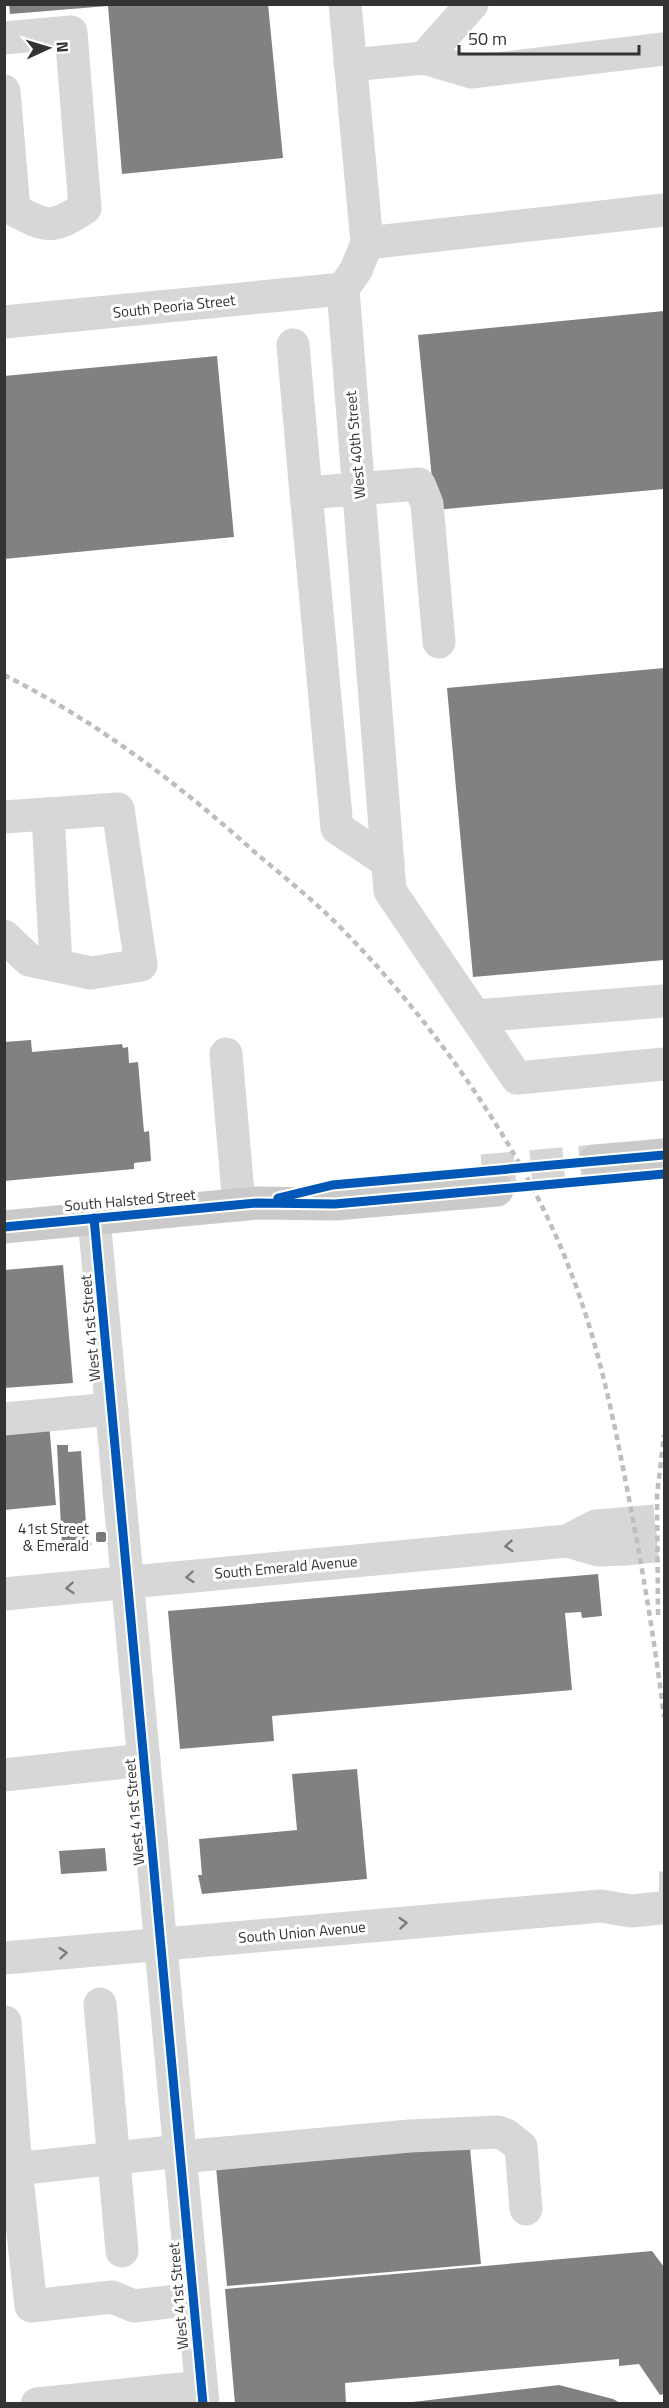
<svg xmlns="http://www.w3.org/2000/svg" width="669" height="2408" font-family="'Titillium Web',sans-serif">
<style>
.building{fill:#818181}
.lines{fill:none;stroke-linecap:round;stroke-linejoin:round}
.minor-tunnel{stroke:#d6d6d6;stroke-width:33;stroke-dasharray:33 16;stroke-linecap:butt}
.major-tunnel{stroke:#d6d6d6;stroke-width:33;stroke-dasharray:33 16;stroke-linecap:butt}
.minor{stroke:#d7d7d7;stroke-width:33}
.major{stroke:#cacaca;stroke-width:33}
.rail{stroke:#bebebe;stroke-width:4.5;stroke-dasharray:6 4.5;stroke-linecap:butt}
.cycleway-casing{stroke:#fff;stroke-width:13}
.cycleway{stroke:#0057b8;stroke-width:9}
.oneway{stroke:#7d7d7d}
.poi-dot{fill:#7a7a7a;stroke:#fff;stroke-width:2}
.labels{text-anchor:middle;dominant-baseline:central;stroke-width:6;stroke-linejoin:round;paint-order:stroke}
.street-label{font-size:15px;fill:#333;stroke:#fff}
.poi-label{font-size:15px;fill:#333;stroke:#fff;text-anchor:end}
</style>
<rect width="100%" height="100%" fill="#fff"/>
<g class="building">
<polygon points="9,4 268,4 283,158 122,174 108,6 10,14"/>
<polygon points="664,311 664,489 435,510 418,335"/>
<polygon points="217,356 234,537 4,559 4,376"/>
<polygon points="664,668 664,960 473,977 447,688"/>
<polygon points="31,1040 32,1052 122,1044 123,1048 128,1047 129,1063 138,1062 144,1132 149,1131 151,1161 134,1163 134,1169 4,1181 4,1042"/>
<polygon points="63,1265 73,1383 4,1388 4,1270"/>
<polygon points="49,1423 56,1505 4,1510 4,1427"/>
<polygon points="57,1445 68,1445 68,1452 81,1451 87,1538 92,1544 86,1551 79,1547 62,1548"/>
<polygon points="598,1574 602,1616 582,1618 581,1612 565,1613 572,1690 272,1716 274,1741 180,1749 168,1611"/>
<polygon points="357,1769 367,1879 202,1894 198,1875 202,1875 199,1839 297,1830 292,1774"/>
<polygon points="105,1848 107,1871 61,1874 59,1851"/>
<polygon points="430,2147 470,2148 481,2264 227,2286 216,2167"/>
<polygon points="652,2251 664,2267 664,2394 660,2395 639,2364 619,2366 619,2359 345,2383 346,2404 235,2404 225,2289"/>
<polygon points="559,2385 613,2399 622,2404 395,2404"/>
</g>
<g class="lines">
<g class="minor-tunnel">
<polyline points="622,1524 664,1520"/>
<polyline points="625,1549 664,1545"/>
<polyline points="659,1888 664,1888"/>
</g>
<polyline class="major-tunnel" points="482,1171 595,1161"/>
<g class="minor">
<polyline points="345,4 367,243 356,270 343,289 390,891 517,1078 664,1064"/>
<path d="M4,38L71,32L85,208C52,229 48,228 14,210L4,91"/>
<polyline points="424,58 472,4"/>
<polyline points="350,65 424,58 471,72 664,49"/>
<polyline points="367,243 664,210"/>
<polyline points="4,322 343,289"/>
<polyline points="293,345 306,493 419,484 427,504 439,642"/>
<polyline points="306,493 337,828 388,862"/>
<polyline points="48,814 56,965"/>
<polyline points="4,817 118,809 141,965 91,973 29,960 4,936"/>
<polyline points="475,1016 664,1001"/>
<polyline points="226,1054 239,1205"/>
<polyline points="94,1218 203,2404"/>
<polyline points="4,1419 112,1409"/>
<polyline points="567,1541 598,1550 625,1549"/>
<polyline points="4,1594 567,1541 596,1526 622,1524"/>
<polyline points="4,1775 144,1760"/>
<polyline points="4,1958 601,1906 631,1911 661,1908"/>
<polyline points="100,2004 122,2251"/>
<polyline points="5,2022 16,2169"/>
<polyline points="180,2151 16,2169 31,2306 112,2297 134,2306 193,2299"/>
<polyline points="180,2157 410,2136 498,2132 506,2135 521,2147 526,2209"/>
<polyline points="37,2404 201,2387"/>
</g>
<g class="major">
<polyline points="595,1161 664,1155"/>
<polyline points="4,1227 257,1203 335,1204 497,1190"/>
</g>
<g class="rail">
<path d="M4,675C98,722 180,785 258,855C283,876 308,896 332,919C429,1015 526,1150 573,1278C597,1342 611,1406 624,1473C640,1554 654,1635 664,1717"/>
<polyline points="658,1615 657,1495 664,1435"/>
</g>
<g class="cycleway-casing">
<g id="cycleway">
<polyline points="278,1198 332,1185 664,1155"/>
<polyline points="94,1218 203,2404"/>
<polyline points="4,1227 257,1203 335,1204 664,1174"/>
</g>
</g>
<use href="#cycleway" class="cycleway"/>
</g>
<defs><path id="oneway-chevron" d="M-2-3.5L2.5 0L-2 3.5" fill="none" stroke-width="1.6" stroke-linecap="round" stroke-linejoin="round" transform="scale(1.5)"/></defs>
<g class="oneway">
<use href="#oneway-chevron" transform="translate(509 1546) rotate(175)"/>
<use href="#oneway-chevron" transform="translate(190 1577) rotate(175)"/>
<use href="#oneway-chevron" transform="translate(70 1588) rotate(175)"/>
<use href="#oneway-chevron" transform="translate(403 1923) rotate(-5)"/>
<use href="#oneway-chevron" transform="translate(63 1953) rotate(-5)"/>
</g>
<rect class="poi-dot" x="95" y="1531" width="12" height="12" rx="3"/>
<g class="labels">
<g class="street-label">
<text transform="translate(174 306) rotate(-6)">South Peoria Street</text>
<text transform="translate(355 445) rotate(-95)">West 40th Street</text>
<text transform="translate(130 1200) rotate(-5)">South Halsted Street</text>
<text transform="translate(90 1328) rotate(-95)">West 41st Street</text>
<text transform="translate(286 1567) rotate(-5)">South Emerald Avenue</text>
<text transform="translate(134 1812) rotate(-95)">West 41st Street</text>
<text transform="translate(302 1932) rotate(-5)">South Union Avenue</text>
<text transform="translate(178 2296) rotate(-95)">West 41st Street</text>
</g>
<g class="poi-label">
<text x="89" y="1528">41st Street<tspan x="89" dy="17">&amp; Emerald</tspan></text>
</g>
</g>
<rect width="669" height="2408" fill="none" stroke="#333333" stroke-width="12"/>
<g transform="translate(48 48) rotate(86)" stroke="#ffffff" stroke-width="4.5" paint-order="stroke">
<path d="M0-4.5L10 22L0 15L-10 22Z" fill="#333333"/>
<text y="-9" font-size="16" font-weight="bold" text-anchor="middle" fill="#333333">N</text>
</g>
<path d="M459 45v9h180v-9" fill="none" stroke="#333333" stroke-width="3"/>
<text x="468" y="45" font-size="18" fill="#333333" stroke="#ffffff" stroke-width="4.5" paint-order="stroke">50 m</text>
</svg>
